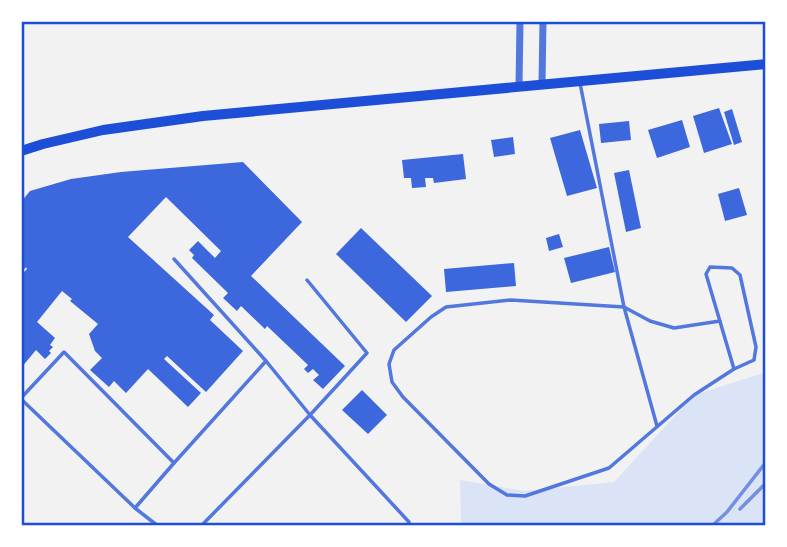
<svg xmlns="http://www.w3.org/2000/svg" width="787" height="547" font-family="'Fira Sans Condensed',sans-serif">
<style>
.green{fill:#dbe4f7}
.building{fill:#3d67dc}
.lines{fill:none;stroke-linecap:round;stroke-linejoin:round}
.service{stroke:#5277de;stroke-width:3.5}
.minor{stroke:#5277de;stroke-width:7}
.secondary{stroke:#1d4ed8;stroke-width:10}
.rail{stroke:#7290e2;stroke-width:3.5}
.neatline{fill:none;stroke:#1d4ed8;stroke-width:2.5}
</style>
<rect width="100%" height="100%" fill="#f2f2f2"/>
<polygon class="green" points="766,372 766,526 461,526 460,480 525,491 614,482 694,395"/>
<g class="building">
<polygon points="719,108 732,144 704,153 693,116"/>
<polygon points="732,109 742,142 734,145 724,112"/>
<polygon points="682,120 690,147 657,158 648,130"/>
<polygon points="629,121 631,140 601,143 599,124"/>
<polygon points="580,130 597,188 567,196 550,138"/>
<polygon points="513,137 515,154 494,157 491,140"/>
<polygon points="463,154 466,179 434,183 433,178 425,178 426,187 412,188 411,178 404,178 402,160"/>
<polygon points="243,162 302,222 251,276 345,366 323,389 313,380 319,375 313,369 308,373 304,369 308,365 267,326 265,329 241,306 237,311 223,298 228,293 192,258 194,255 189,250 198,241 215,258 221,251 166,197 128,237 214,315 210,320 243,351 206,392 167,356 164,359 201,393 188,407 148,369 126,393 114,381 109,387 90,370 102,358 95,351 89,334 98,324 70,301 72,299 62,291 37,322 55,338 50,345 53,347 49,351 51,353 45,359 36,350 21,368 21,275 27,269 26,267 25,269 21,266 21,220 23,218 21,216 21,202 30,191 71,179 121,172"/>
<polygon points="629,170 641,228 626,232 614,173"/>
<polygon points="739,188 747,215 725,221 718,194"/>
<polygon points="361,228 432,296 406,322 336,254"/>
<polygon points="559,234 563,247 549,251 546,238"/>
<polygon points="609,247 615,272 571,283 564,258"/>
<polygon points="514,263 516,286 446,292 444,269"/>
<polygon points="362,390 387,415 368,434 342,410"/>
</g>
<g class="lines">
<g class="service">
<polyline points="580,83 624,307 511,300 446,307 431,317 394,350 389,364 392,382 403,397 489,484 507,495 525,496 609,468 694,395 734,369 754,360 756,347 740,275 732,268 710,267 706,274 734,369"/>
<polyline points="307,280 367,353 310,415 409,522"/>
<polyline points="21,398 64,352 174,463 135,508"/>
<polyline points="21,399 135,508 158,526"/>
<polyline points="657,426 624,307 650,321 674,328 720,321"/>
<polyline points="174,463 266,361 174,259"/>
<polyline points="201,526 310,415 266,361"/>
</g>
<g class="minor">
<polyline points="542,84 543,21"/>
<polyline points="519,87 520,21"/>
</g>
<polyline class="secondary" points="21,151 43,144 103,130 203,116 766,64"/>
<g class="rail">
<polyline points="740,509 766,483"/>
<polyline points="712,526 727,512 766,462"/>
</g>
</g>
<rect width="787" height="547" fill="none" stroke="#ffffff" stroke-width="46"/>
<rect x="23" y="23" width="741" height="501" class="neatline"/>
</svg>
